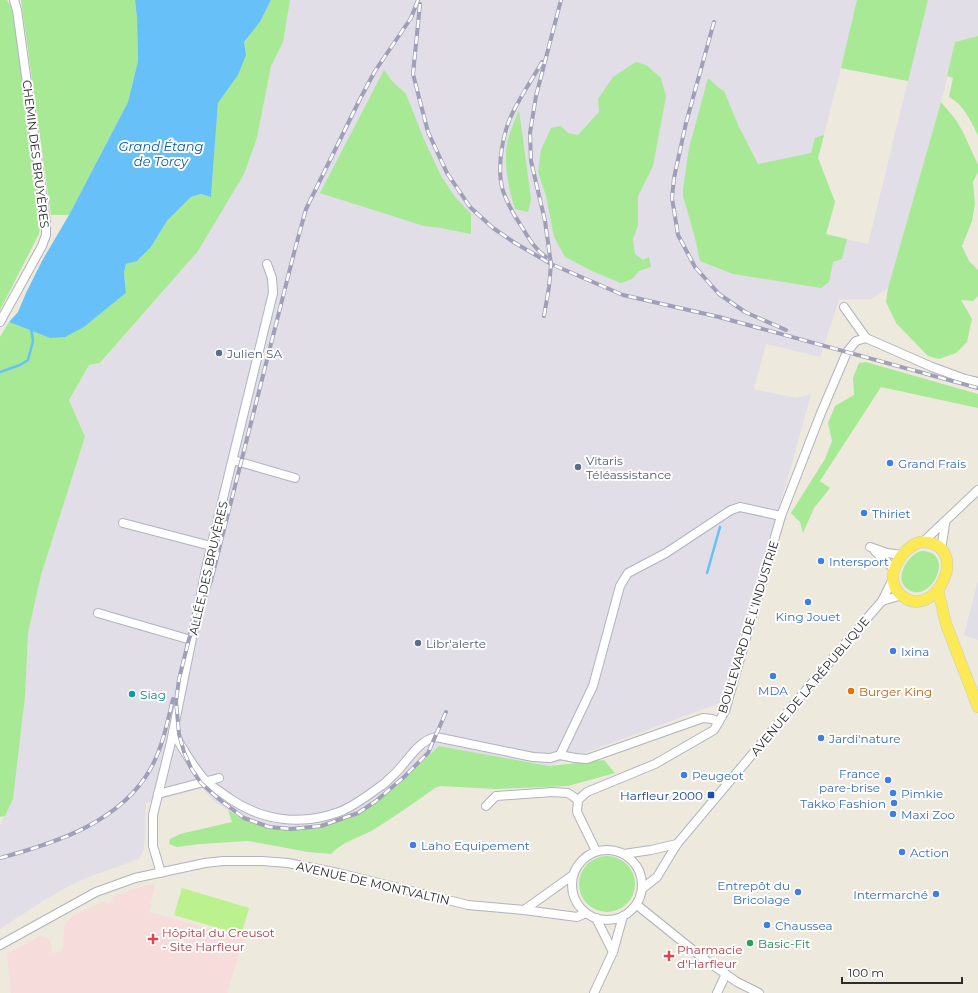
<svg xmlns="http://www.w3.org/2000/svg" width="978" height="993" font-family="Montserrat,sans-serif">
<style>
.industrial{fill:#e1dee7;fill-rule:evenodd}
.medical{fill:#f6dcda}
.green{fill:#a7e995}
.pitch{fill:#bcf190}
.water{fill:#68c0f8}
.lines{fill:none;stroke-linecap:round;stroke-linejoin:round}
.stream{stroke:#68c0f8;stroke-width:2.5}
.minor-casing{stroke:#b1b2c0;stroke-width:10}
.major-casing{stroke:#ccc;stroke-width:12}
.minor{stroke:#fff;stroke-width:8}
.major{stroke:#fbea55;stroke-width:11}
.rail-casing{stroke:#9f9fb7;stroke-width:4}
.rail{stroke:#fff;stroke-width:2.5;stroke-dasharray:8;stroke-linecap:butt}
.service-dot{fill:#5c6f8a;stroke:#fff;stroke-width:1.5}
.shop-dot{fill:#3f7fe0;stroke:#fff;stroke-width:1.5}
.food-dot{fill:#e8710a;stroke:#fff;stroke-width:1.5}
.culture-dot{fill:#0f9aa8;stroke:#fff;stroke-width:1.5}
.transit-dot{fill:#1a4fb4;stroke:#fff;stroke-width:1.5}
.health-dot{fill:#e0444e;stroke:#fff;stroke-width:1.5}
.leisure-dot{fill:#2e9e5b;stroke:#fff;stroke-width:1.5}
.labels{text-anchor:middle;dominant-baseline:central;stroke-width:4;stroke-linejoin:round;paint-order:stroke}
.street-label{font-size:12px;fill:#2c2c2c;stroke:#fff}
.service-label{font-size:12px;fill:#4e5e75;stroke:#fff;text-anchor:start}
.shop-label{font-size:12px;fill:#366cbe;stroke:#fff;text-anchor:start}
.food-label{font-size:12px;fill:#c56008;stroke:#fff;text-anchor:start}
.culture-label{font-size:12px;fill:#0d838f;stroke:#fff;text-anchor:start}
.transit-label{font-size:12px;fill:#164399;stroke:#fff;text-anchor:end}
.health-label{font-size:12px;fill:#be3a42;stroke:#fff;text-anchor:start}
.leisure-label{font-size:12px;fill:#27864d;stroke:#fff;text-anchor:start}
.water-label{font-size:13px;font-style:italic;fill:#035ba8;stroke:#fff}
</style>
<rect width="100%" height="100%" fill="#eee9dd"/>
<g class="industrial">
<path d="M284,0H978V36L955,42L944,91L888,288L871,299L839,300L820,357L766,344L754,389L796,398L811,394L791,467L720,703L549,766L439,746L396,787L353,817L315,829H269L242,819L215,802L202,788L146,803L144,849L139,859L91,876L71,885L46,899L0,929V825L13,799L25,697L28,633L41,575L85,437L69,400L89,365L101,363L165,289L244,174L257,138ZM841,68L908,81L868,244L826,235L835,202L818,158Z"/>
<polygon points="978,580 978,640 964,635"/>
</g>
<polygon class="medical" points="155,884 149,912 244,938 227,993 11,993 7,954 40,936 50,939 52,953 63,951 64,927 72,916 104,901 106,904 113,901 112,897 133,889"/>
<g class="green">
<polygon points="0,0 7,0 11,7 15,22 41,221 39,234 0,310"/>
<polygon points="21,0 135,0 137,18 138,61 128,102 69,215 51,215"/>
<polygon points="271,0 290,0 283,42 271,66 257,138 244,174 198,251 100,363 89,365 69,400 85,437 41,575 28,633 25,697 13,799 5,816 0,817 0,337 9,322 50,338 84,327 126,293 124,273 126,264 137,261 151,247 167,221 191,197 201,194 211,197 218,103 230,86 245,55 244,42 260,22"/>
<polygon points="857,0 928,0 908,81 841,68"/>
<path d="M978,36V136C971,121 964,105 949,97L953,78L947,76L955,42Z"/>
<polygon points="636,62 646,65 661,78 666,96 653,166 638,196 638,225 633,239 635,254 643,260 649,257 651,267 639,271 632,279 621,283 592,271 565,257 554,237 546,196 538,172 541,150 551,128 561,126 568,133 578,135 599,112 598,99 613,77"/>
<polygon points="384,70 392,81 406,94 423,137 441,176 456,198 471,214 471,234 441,228 424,226 320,193"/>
<polygon points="708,78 719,88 724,91 739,127 758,164 811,153 815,138 824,135 818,158 835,202 826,234 847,239 842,259 833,262 829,282 821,288 733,274 700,261 695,238 683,196 683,189 689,148"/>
<polygon points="941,102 956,120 963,132 978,165 978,172 973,182 975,204 972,221 962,246 969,261 978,270 978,296 973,301 961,300 972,319 967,342 956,353 939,359 928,356 896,323 886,302 888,288"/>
<path d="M519,110L531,199L528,212L515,209C508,187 503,162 508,139C511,129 515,119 519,110Z"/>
<polygon points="866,362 978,394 978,408 881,387 820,481 830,488 814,508 803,533 800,522 791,513 825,459 832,441 828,423 835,406 854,395 853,378 859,363"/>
<path d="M921,551C956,551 933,601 911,591C891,582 907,555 921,551Z"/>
<path d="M439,746L549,766L604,760L615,773L568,786L495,789L440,786L435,788C415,802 394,817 373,830C359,838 343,841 331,854L308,852L248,841L200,844L177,847L169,844L170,839L180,834L232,822L228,810L242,819L269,829H315L353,817L396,787Z"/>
<circle cx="607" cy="884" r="28"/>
</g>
<polygon class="pitch" points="182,888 249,908 241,935 174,915"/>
<polygon class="water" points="135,0 271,0 260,22 244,42 246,55 238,75 218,103 211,197 201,194 191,197 167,221 151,247 137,261 126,264 124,273 126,293 84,327 65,337 50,338 9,322 18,312 26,293 42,261 69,215 128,102 138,61 137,18"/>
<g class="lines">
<g class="stream">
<polyline points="0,372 20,365 28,360 33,341 31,328"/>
<polyline points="707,573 720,527"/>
</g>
<g class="minor-casing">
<g id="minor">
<polyline points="844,307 866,338 932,367 965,379 978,382"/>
<polyline points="0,322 42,246 46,235 46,223 17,10 14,0"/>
<polyline points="233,460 295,478"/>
<polyline points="123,523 211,546"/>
<polyline points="923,542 978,490"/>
<polyline points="870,547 887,553 902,555"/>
<polyline points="941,550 945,524"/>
<polyline points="875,551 894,569"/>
<polyline points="882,601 902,595"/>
<polyline points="98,613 191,640"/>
<path d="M173,732C183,749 192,766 205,780C212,787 221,792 229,798C262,821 301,826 339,812C355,806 371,793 385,783C390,778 396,773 400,768C411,756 419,741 436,737L533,757L550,758L560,755L593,686L620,586L628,573L666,553L731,510L740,507L781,516"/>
<polyline points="560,755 575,758 587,759 703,718 712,719 719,722"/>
<polyline points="158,794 219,778"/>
<polyline points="486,806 496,796 552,792 568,793 578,800"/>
<circle cx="607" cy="885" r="35"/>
<polyline points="596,851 577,812 578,800 587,792 655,764 714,730 725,711 781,516 821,413 847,352 856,341 866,338"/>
<polyline points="624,854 651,850 677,844"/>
<polyline points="161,873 153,846 153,815 171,742 207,564 273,293 272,278 267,264"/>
<polyline points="643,888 657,877 677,844 843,646 882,601 893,579"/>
<polyline points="637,905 704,959 737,982 759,993"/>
<polyline points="524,910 573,875"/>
<polyline points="596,918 613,952"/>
<polyline points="0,945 96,892 135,878 205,863 223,861 262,861 288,863 338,873 468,905 524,910 577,917 586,913"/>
<polyline points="594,993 613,952 623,916"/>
<polyline points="717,993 726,974"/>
</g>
</g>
<g class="major-casing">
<g id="major">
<path d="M920,542C975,541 935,625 901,595C882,578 901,548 920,542Z"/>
<polyline points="938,590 946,624 978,707"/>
</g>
</g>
<use href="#minor" class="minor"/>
<use href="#major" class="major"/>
<g class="rail-casing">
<g id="rail">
<polyline points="418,0 411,18 375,71 360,99 306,209 295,249 211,581 189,639 179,679 176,702 177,712 179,734 184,752 191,768 201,783 220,800 244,818 269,827 291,829 321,826 358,813 376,801 404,777 428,753 446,712"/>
<polyline points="420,4 413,74 428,132 447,173 470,207 493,228 515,243 551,264 623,295 719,317 978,388"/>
<polyline points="714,22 686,123 674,178 672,198 678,235 695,267 719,294 745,312 786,330"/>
<path d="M542,62C533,78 522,94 514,110C503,130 496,168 503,191C507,202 513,214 520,224C527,235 534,249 546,257"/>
<polyline points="544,316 549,287 551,264 545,221 531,161 530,133 536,96 561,0"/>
<path d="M0,858C56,843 121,822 151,768C163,746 167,723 173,699"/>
</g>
</g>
<use href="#rail" class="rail"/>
</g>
<g class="service-dot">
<circle cx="219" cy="353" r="4"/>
<circle cx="578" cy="467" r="4"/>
<circle cx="418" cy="643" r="4"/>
</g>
<g class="shop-dot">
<circle cx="890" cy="463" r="4"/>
<circle cx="864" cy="513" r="4"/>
<circle cx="821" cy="561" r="4"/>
<circle cx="808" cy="602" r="4"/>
<circle cx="893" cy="651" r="4"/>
<circle cx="773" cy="676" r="4"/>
<circle cx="821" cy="738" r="4"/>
<circle cx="684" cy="775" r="4"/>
<circle cx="888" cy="780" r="4"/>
<circle cx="893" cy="793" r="4"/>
<circle cx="894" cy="803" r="4"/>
<circle cx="893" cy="814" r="4"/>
<circle cx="413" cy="845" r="4"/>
<circle cx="902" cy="852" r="4"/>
<circle cx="798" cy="892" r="4"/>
<circle cx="936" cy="894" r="4"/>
<circle cx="767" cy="925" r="4"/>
</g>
<circle class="food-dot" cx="851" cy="691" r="4"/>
<circle class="culture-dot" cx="132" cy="694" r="4"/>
<rect class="transit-dot" x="707" y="791" width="8" height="8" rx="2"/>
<g class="health-dot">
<path d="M151 933h4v4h4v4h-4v4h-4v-4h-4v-4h4z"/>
<path d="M667 950h4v4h4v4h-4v4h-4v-4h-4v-4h4z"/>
</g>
<circle class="leisure-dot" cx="750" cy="943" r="4"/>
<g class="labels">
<g class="street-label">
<text transform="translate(36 154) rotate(83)">CHEMIN DES BRUYÈRES</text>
<text transform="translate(208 568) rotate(-77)">ALLÉE DES BRUYÈRES</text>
<text transform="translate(748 627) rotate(-73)">BOULEVARD DE L'INDUSTRIE</text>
<text transform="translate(810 686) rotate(-50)">AVENUE DE LA RÉPUBLIQUE</text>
<text transform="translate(373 883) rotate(13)">AVENUE DE MONTVALTIN</text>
</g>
<g class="service-label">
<text x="227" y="353">Julien SA</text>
<text x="586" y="460">Vitaris<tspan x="586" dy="14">Téléassistance</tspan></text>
<text x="426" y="643">Libr'alerte</text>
</g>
<g class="shop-label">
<text x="898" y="463">Grand Frais</text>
<text x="872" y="513">Thiriet</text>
<text x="829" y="561">Intersport</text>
<text x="808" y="616" text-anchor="middle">King Jouet</text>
<text x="901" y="651">Ixina</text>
<text x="773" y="690" text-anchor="middle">MDA</text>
<text x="829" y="738">Jardi'nature</text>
<text x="880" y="773" text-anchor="end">France<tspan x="880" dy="14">pare-brise</tspan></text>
<text x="692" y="775">Peugeot</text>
<text x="901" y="793">Pimkie</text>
<text x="886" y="803" text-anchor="end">Takko Fashion</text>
<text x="901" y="814">Maxi Zoo</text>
<text x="421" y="845">Laho Equipement</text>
<text x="910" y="852">Action</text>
<text x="790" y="885" text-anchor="end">Entrepôt du<tspan x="790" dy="14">Bricolage</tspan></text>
<text x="928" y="894" text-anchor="end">Intermarché</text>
<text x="775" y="925">Chaussea</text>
</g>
<g class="food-label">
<text x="859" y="691">Burger King</text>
</g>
<g class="culture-label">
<text x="140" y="694">Siag</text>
</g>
<g class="transit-label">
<text x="703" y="795">Harfleur 2000</text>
</g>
<g class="health-label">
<text x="162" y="932">Hôpital du Creusot<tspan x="162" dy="14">- Site Harfleur</tspan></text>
<text x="677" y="949">Pharmacie<tspan x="677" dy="14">d'Harfleur</tspan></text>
</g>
<g class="leisure-label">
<text x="758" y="943">Basic-Fit</text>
</g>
<g class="water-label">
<text x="161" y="146">Grand Étang<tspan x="161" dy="15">de Torcy</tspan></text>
</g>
</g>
<path d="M842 977v6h120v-6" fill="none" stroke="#2c2c2c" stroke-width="2"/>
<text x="848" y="977" font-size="12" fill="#2c2c2c" stroke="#ffffff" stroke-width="3" paint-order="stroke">100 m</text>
</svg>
